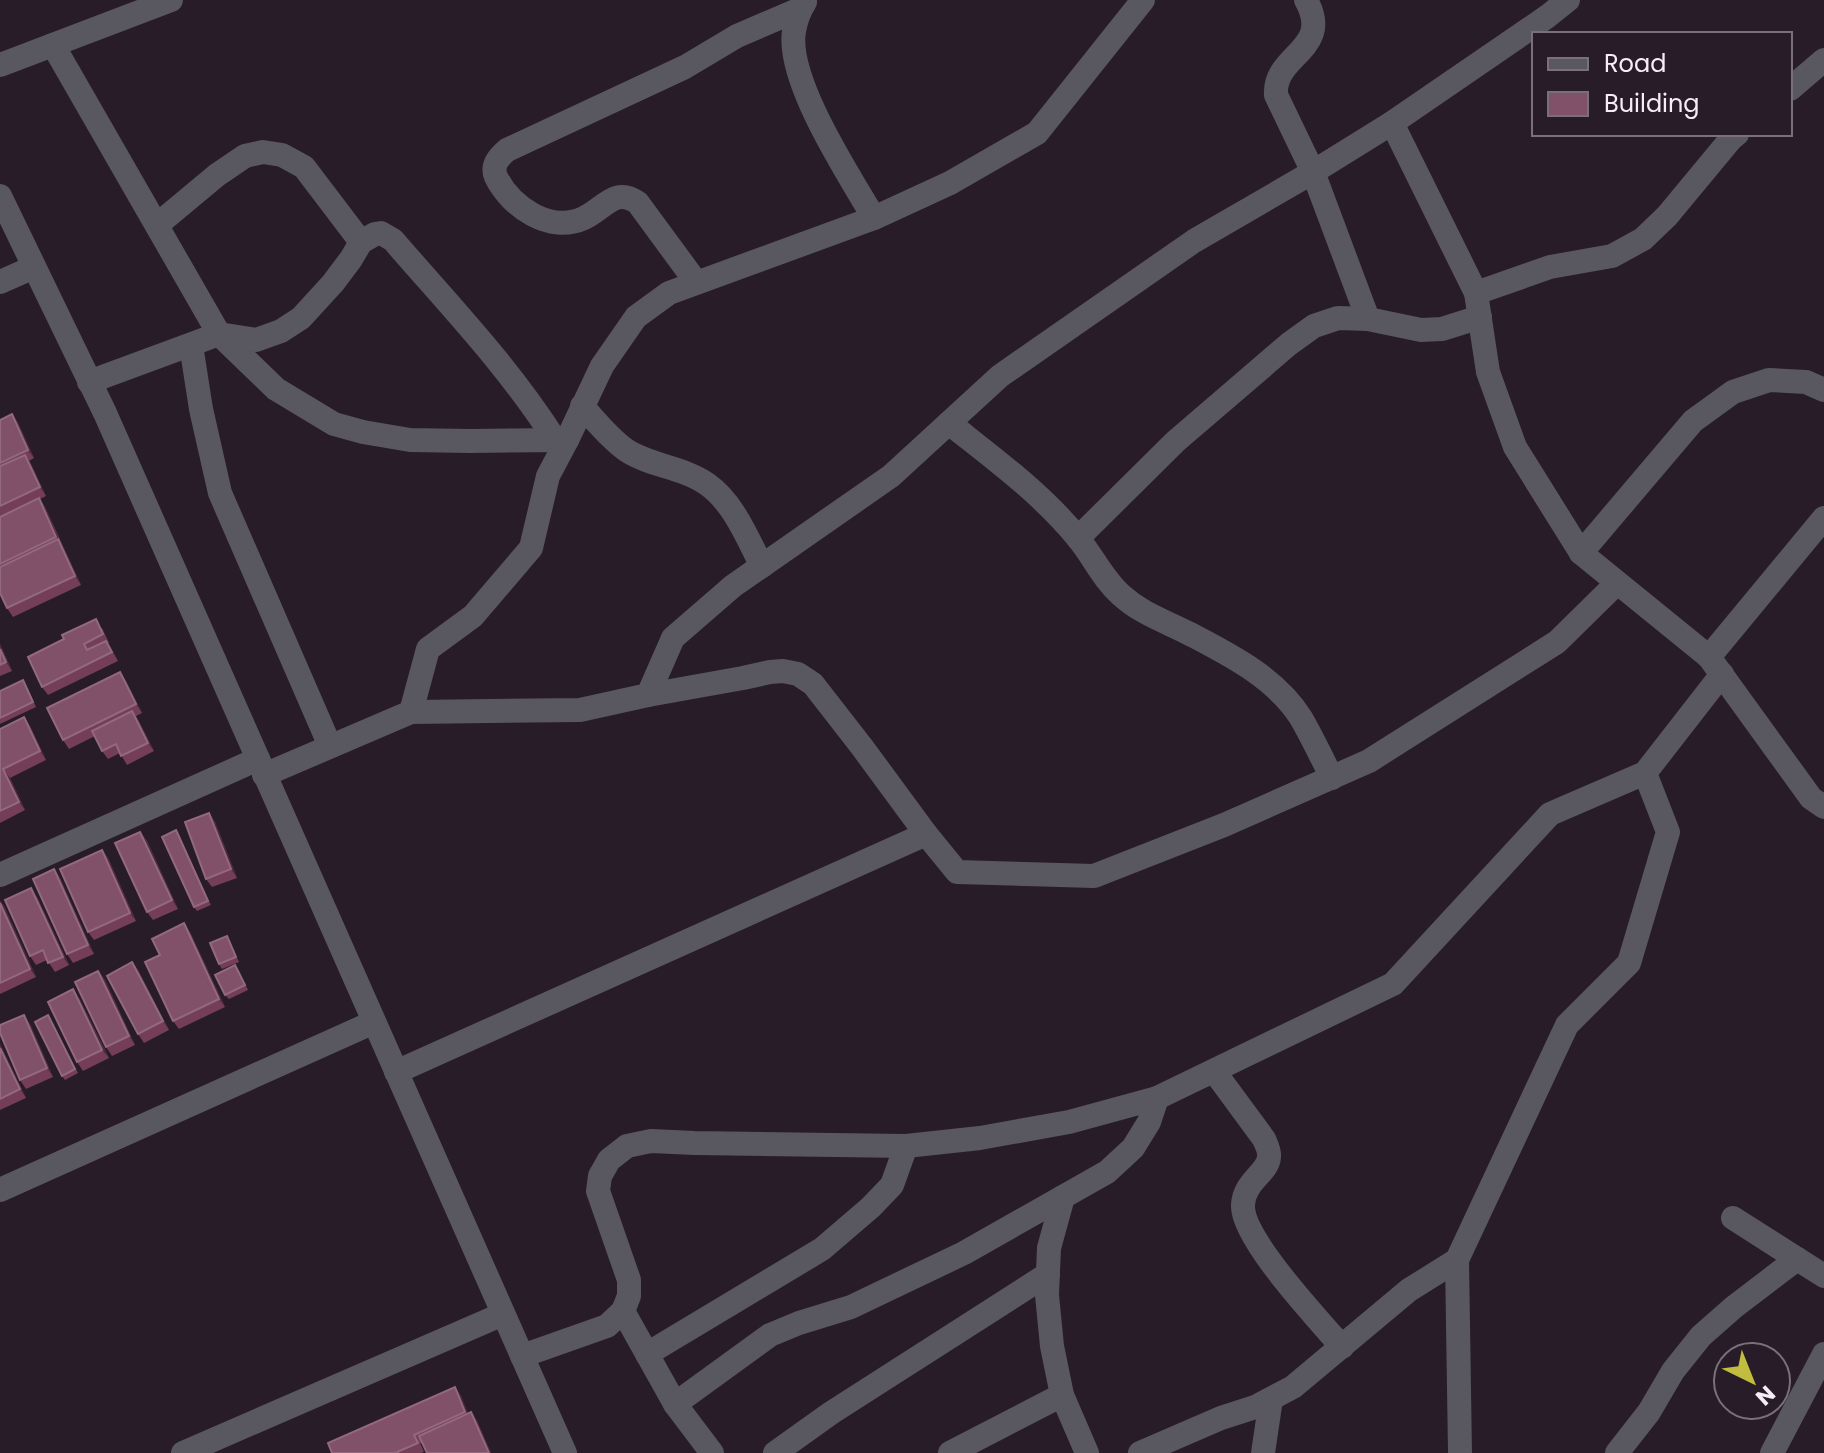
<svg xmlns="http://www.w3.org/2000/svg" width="1824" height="1453" font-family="Poppins,sans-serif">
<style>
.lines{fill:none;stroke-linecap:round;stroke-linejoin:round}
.minor{stroke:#59575f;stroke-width:24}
.wall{fill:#743e59}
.shaded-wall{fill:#4f293e}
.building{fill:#81516a;stroke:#93697f;stroke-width:2}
</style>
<rect width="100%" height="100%" fill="#271c28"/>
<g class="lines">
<g class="minor">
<path d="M1306,0C1334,50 1273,54 1276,95L1313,172L1368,319"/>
<path d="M805,2C800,10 796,20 794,31C786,80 849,175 874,218"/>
<polyline points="53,45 219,334 276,389 334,424 363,432 410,440 470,441 567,440"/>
<polyline points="0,65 171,0"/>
<polyline points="1790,89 1824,60"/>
<polyline points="1392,123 1476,293 1488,372 1515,447 1581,553 1709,657 1811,798 1824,807"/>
<polyline points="0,196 105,413 565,1453"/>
<polyline points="157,225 217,175 245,156 263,152 282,155 304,167 361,242"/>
<polyline points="0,282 34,267"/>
<path d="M696,282L638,203C615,186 604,209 584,218C550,234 511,207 496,177C491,165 499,157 507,150L685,67L737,36L800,9"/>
<polyline points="1476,293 1550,267 1612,256 1643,239 1667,216 1730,140 1737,134"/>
<polyline points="191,345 201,409 220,493 330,746"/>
<path d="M89,382L219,334L256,340L281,331L301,318L333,283L351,259L361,242L375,234L381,233L393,240C449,305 509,367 555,440"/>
<path d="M582,406C596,421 609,438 626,450C650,466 683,467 707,484C734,503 747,538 762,566"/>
<path d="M949,423C993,458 1041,493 1077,537C1093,556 1102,578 1121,595C1142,614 1165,621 1190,634C1230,655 1276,678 1301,718C1312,737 1322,758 1332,778"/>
<polyline points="1078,538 1176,441 1289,344 1314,326 1338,318 1368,319 1421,330 1442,329 1480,317"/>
<polyline points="1581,553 1693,421 1733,392 1769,380 1806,382 1824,390"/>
<polyline points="1709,657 1824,518"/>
<polyline points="648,695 743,678 770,672 783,671 798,674 813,684 862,747 926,834"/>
<polyline points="411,712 580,710 648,695 673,638 733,586 891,476 1000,376 1194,241 1313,172 1392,123 1548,16 1568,0"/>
<polyline points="264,775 411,712 428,649 473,616 531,548 548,476 567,440 602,366 636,317 669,293 874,218 950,183 1037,133 1143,0"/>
<polyline points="0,875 258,759"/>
<path d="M1214,1071L1264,1139C1266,1144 1270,1151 1269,1157C1268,1173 1244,1181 1243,1205C1241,1238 1319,1320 1342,1347"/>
<polyline points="396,1072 926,834 957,872 1094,876 1224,825 1369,761 1557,642 1617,583"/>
<polyline points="0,1190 374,1022"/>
<polyline points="1063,1197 1049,1248 1047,1295 1052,1346 1062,1395 1087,1453"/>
<polyline points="1733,1218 1824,1276"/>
<polyline points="623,1311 675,1404 712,1453"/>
<polyline points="647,1354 822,1249 871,1207 892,1185 906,1146"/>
<polyline points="522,1356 607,1326 623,1311 629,1296 629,1280 598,1191 600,1176 609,1160 627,1146 651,1141 694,1143 906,1146 980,1138 1069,1122 1157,1098 1393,984 1550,814 1645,773 1722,674"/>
<polyline points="675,1404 770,1335 799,1323 851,1307 964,1253 1107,1172 1133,1148 1149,1122 1157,1098"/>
<polyline points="183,1453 503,1314"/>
<polyline points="775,1453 831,1413 1048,1274"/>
<polyline points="950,1453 1062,1395"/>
<polyline points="1140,1453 1221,1418 1255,1407 1293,1387 1409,1290 1457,1260"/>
<polyline points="1263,1453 1271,1399"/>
<polyline points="1460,1453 1457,1260 1567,1025 1629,963 1668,832 1645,773"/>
<polyline points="1617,1453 1649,1412 1673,1371 1701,1336 1734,1307 1797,1259"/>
<polyline points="1772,1453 1824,1354"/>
</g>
</g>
<g class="wall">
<polygon points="12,414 18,423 34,458 29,461 46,496 40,499 45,507 81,585 13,617 7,608 0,593 0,420"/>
<polygon points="102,628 109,643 108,643 118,661 48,695 42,687 28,657"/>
<polygon points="0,644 12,671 0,676"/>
<polygon points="120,672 126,681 142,713 136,716 154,751 127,765 120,753 108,759 102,751 95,736 69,749 63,740"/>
<polygon points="26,685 36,707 0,724 0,691"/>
<polygon points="24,717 30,726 46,760 10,778 25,810 0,823 0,729"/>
<polygon points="209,813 215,822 237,878 212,887 206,879"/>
<polygon points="176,830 211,905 197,911 194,907"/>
<polygon points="140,832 147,841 178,909 153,920 147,912"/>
<polygon points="102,850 108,858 136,921 94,940 88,932"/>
<polygon points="54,869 60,878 94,954 73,963 67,954"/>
<polygon points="37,897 69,965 55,972 47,960 36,965 30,956"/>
<polygon points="0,901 4,906 36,977 0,994"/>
<polygon points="190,932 225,1007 179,1029 173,1021 160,955"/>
<polygon points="227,936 239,962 222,969 219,964"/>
<polygon points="238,969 248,990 229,999 225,995"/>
<polygon points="138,970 169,1030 144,1043 138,1034"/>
<polygon points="98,971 105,980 135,1045 112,1056 106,1047"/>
<polygon points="79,998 109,1058 83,1071 77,1062"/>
<polygon points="48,1015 78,1073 65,1080 62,1076"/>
<polygon points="30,1024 53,1077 26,1089 20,1080"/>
<polygon points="0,1044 26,1098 0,1110"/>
<polygon points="455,1387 461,1396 468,1414 471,1412 477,1421 491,1453 427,1453 422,1443 420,1443 424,1452 421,1453 332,1453"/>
</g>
<g class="shaded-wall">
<polygon points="12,414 18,423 34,458 28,450"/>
<polygon points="25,455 31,463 46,496 40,487"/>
<polygon points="39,498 45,507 62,546 56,537"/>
<polygon points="58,539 64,548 81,585 75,576"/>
<polygon points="0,644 12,671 6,662 0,649"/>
<polygon points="120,672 126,681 142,713 136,704"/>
<polygon points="132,711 138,719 154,751 148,743"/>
<polygon points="24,717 30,726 46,760 40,751"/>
<polygon points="3,769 10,778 25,810 19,802"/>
<polygon points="209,813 215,822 237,878 231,869"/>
<polygon points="176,830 179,835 211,905 208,901"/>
<polygon points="140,832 147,841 178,909 172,900"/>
<polygon points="102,850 108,858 136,921 130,913"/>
<polygon points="54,869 60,878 94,954 88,945"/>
<polygon points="31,888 37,897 69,965 63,957"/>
<polygon points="0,901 4,906 36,977 30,969"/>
<polygon points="184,923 190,932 225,1007 219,999"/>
<polygon points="132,962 138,970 169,1030 163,1021"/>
<polygon points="98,971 105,980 135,1045 129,1036"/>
<polygon points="73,989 79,998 109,1058 102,1050"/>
<polygon points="24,1015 30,1024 53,1077 47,1068"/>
<polygon points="0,1044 26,1098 20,1089 0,1048"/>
<polygon points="455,1387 461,1396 471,1420 465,1412"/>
<polygon points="471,1412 477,1421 491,1453 489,1453"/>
</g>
<g class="building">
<polygon points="12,414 28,450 0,463 0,420"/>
<polygon points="25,455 40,487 0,506 0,466"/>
<polygon points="39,498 56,537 0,564 0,517"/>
<polygon points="58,539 75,576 7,608 0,593 0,567"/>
<polygon points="96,619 103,634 84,644 87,650 106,641 112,652 42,687 28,657 64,639 62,635"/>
<polygon points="0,649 6,662 0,665"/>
<polygon points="120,672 136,704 63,740 47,708"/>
<polygon points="23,680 33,702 0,718 0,691"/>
<polygon points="132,711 148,743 121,756 116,744 102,751 92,731"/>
<polygon points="24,717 40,751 3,769 19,802 0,811 0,729"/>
<polygon points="209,813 231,869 206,879 185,822"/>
<polygon points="176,830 208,901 194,907 162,837"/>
<polygon points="140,832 172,900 147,912 115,843"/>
<polygon points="102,850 130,913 88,932 60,869"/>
<polygon points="54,869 88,945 67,954 33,879"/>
<polygon points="31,888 63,957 48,963 43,950 30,956 5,900"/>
<polygon points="0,903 30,969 0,983"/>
<polygon points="184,923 219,999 173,1021 145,962 160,955 152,939"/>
<polygon points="227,936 236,957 219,964 210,943"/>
<polygon points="132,962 163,1021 138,1034 107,976"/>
<polygon points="235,965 245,985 225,995 215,975"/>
<polygon points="98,971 129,1036 106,1047 75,982"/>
<polygon points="73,989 102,1050 77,1062 48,1002"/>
<polygon points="24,1015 47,1068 20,1080 0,1033 0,1025"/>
<polygon points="48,1015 75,1069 62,1076 35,1022"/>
<polygon points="0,1048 20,1089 0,1099"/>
<polygon points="455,1387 465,1412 414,1435 418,1443 397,1452 398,1453 332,1453 328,1443"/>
<polygon points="471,1412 489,1453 427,1453 419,1436"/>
</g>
<rect x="1532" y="32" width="260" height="104" fill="#271c28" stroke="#79707a" stroke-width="2"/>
<rect x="1548" y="58" width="40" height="12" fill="#59575f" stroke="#79707a" stroke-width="2"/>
<text x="1604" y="72" font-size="24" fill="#f4edf5">Road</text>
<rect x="1548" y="92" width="40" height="24" fill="#81516a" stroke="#79707a" stroke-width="2"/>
<text x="1604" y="112" font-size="24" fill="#f4edf5">Building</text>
<g transform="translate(1752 1381) rotate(137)"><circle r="38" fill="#271c28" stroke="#79707a" stroke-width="2"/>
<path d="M0-6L14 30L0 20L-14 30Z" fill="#c3bd3f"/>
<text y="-12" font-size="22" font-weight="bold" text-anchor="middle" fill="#f4edf5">N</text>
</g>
</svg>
